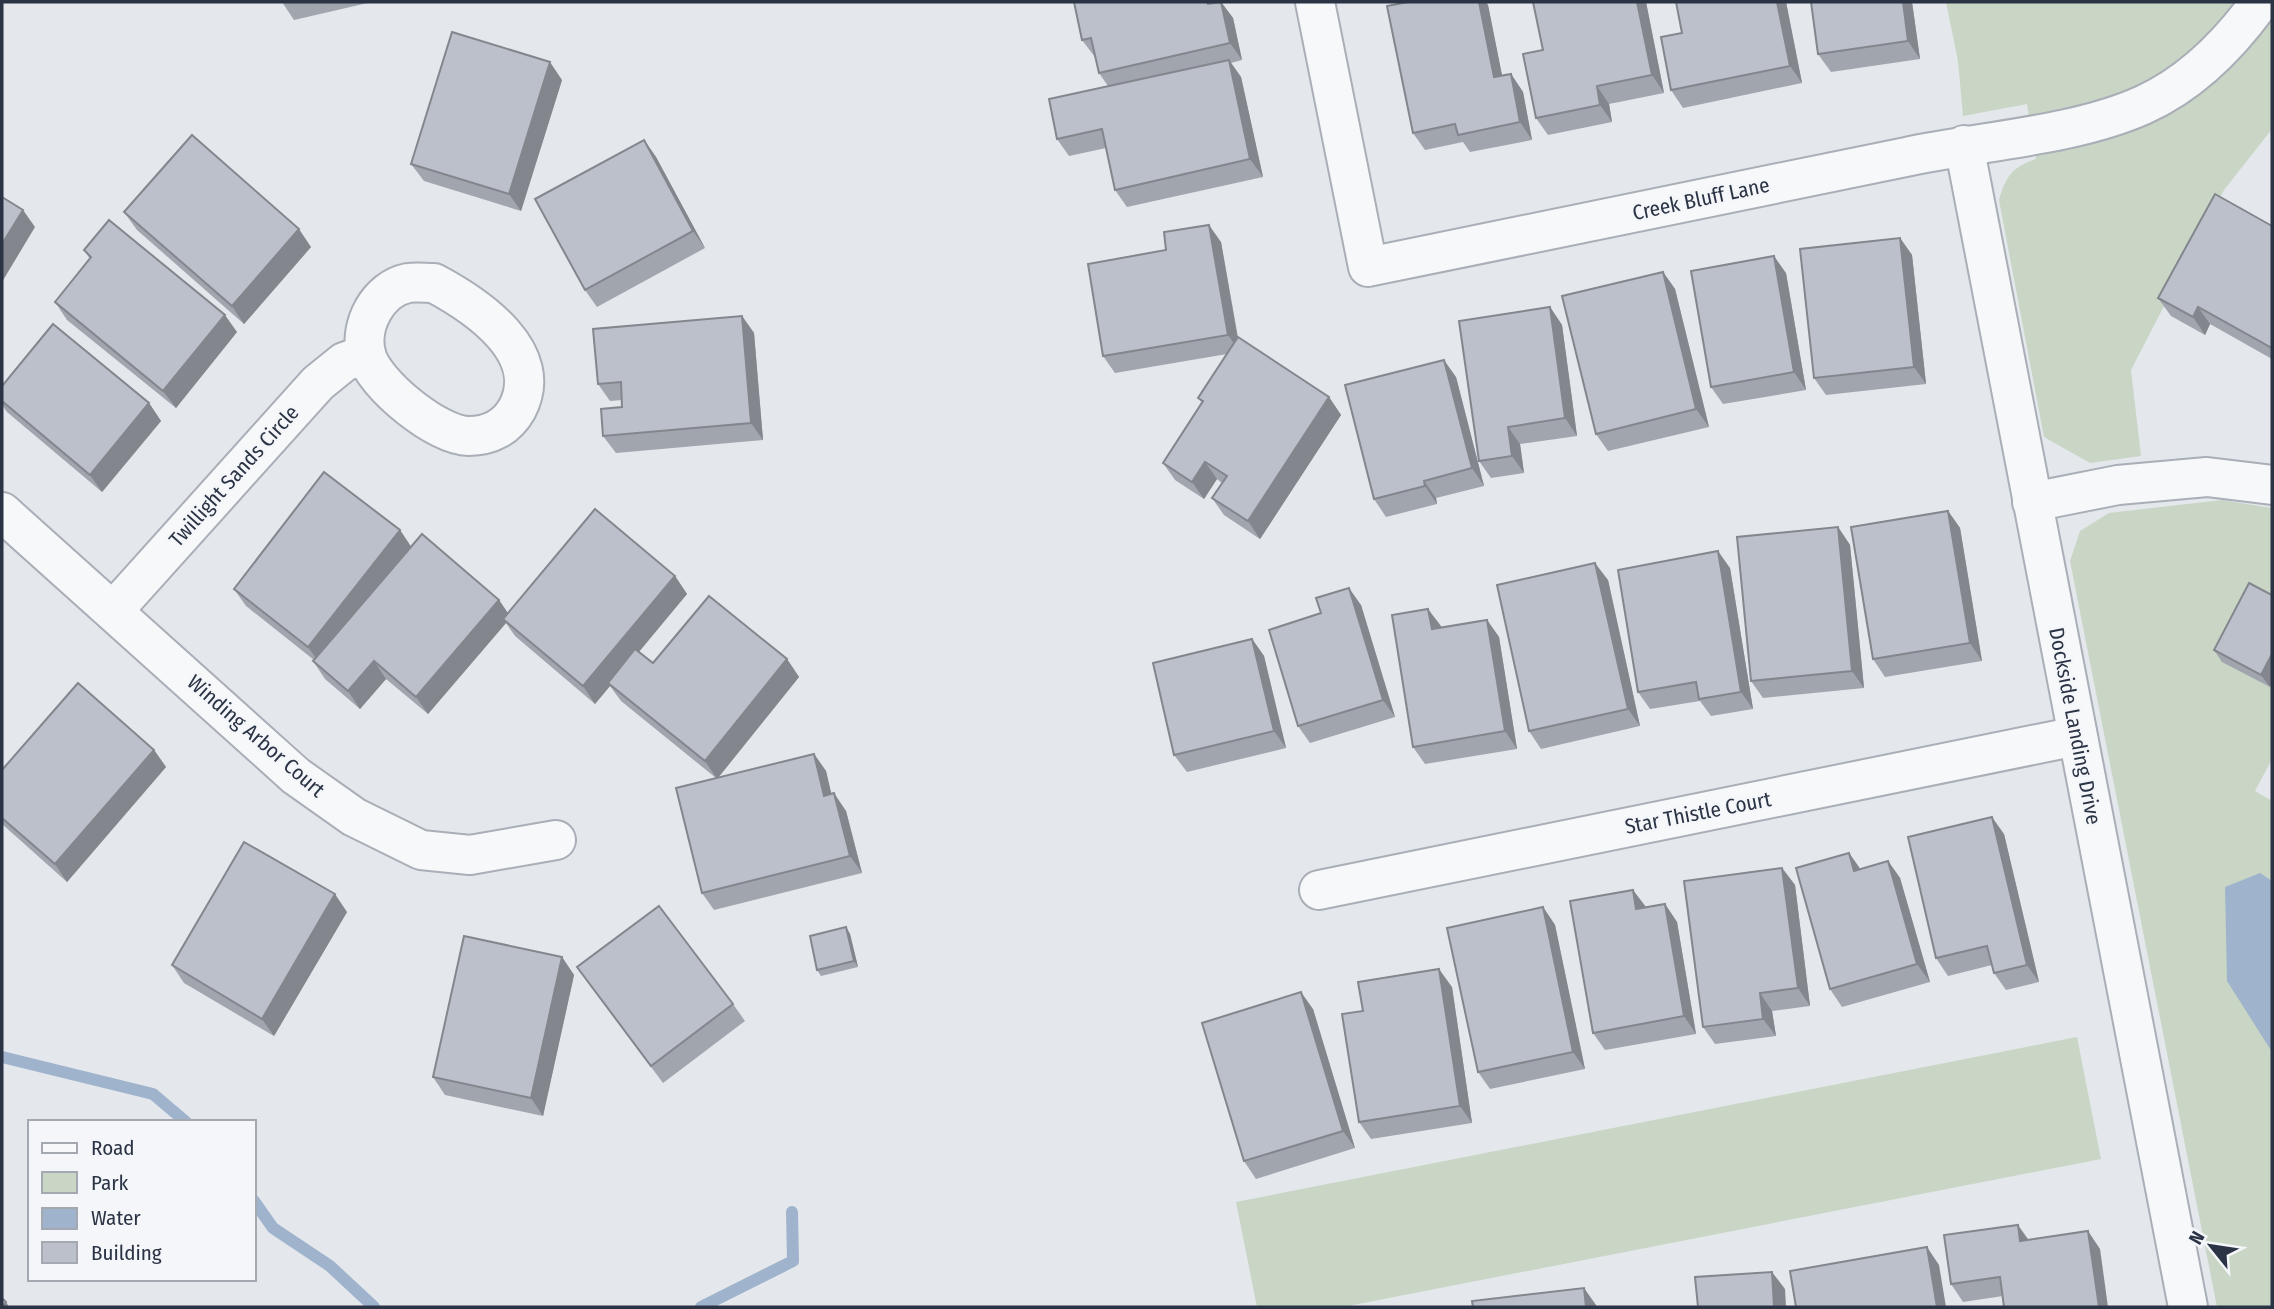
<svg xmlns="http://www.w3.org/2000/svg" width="2274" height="1309" font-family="'Fira Sans Condensed',sans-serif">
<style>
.green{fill:#c9d6c5}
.water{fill:#9fb4cc}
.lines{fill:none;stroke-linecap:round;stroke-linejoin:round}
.stream{stroke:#9fb4cc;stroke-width:12}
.street-casing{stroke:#a9aeb7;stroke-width:42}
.street{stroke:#f7f8fa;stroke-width:38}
.wall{fill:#a1a5ae}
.shaded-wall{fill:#83868d}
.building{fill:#bbc0ca;stroke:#83868d;stroke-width:2}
.labels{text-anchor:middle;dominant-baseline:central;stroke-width:5;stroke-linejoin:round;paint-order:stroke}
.street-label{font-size:21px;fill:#2b3445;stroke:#f4f6f9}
</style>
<rect width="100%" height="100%" fill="#e4e7ec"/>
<g class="green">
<path d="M1946,2H2272V129L2224,190L2131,370L2141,456L2090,463L2044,437L1999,200C2006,176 2012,167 2036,159L2027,104L1963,116L1958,61Z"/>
<polygon points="2222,500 2272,508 2272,759 2255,791 2272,801 2272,1307 2217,1307 2070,561 2080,531 2109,513"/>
<polygon points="2077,1037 2101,1159 1343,1307 1257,1307 1236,1202"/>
</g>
<polygon class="water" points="2260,873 2272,881 2272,1052 2227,981 2225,887"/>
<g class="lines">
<g class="stream">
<polyline points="2,1057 153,1094 186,1122"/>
<polyline points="254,1201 273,1228 330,1266 374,1307"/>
<polyline points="701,1307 793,1261 792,1212"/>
</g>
<g class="street-casing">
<g id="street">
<path d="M1315,2L1368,267C1547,230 1726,193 1906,157C1980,141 2074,136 2143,105C2192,83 2229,45 2260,2"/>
<polyline points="1964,145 2188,1307"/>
<path d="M434,283C477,306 547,353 517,409C507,427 490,436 469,436C439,437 373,384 366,354C359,325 378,289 408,283C416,282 426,283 434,283Z"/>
<polyline points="2032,502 2118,485 2207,477 2272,485"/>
<polyline points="2,512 296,776 354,817 421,850 470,855 556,840"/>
<polyline points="113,611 318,383 344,362 366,354"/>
<polyline points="1319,890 2077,736"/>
</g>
</g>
<use href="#street" class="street"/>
</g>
<g class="wall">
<polygon points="282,2 372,2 294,20"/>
<polygon points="1221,2 1233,18 1242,60 1231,63 1241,77 1263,177 1127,207 1115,190 1106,148 1069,156 1057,139 1108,86 1099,73 1095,57 1082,40"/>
<polygon points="1408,2 1486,2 1488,5 1502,76 1511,74 1523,92 1532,140 1470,152 1463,142 1425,150 1413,133"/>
<polygon points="1646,2 1664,93 1609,104 1612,122 1548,135 1536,118 1543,50"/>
<polygon points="1676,2 1786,2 1802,83 1683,108 1671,90 1682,33"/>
<polygon points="1912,2 1920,59 1831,72 1818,54"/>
<polygon points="562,80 521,211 424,181 411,164"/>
<polygon points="644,140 656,157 705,248 597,307 585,290"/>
<polygon points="124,212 311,247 244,324 137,230"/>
<polygon points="2272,226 2272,359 2210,324 2205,335 2171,316 2158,298"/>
<polygon points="1900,238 1912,255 1926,384 1826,395 1814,378"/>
<polygon points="1221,242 1238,337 1329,397 1341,415 1260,539 1224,515 1212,498 1222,483 1217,479 1204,499 1175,480 1163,463 1202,403 1198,398 1227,354 1115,373 1103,356"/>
<polygon points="84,250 237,332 176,408 67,320 55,302 90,259"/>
<polygon points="1663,272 1675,289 1709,427 1608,451 1596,434"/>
<polygon points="1786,273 1806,390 1723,404 1711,387"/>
<polygon points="1550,307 1562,325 1577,436 1520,444 1524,473 1491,478 1479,461"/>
<polygon points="742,316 754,333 763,440 616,453 603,436 622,407 622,400 610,401 598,384"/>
<polygon points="1456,377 1484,486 1436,498 1437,504 1386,517 1374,499"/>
<polygon points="2,386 149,403 161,421 102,492 7,412 2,405"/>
<polygon points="1948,511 1960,528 1982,661 1885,677 1873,659"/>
<polygon points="1838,527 1850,545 1864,688 1763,698 1751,681"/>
<polygon points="400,530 411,547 499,600 508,613 675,576 687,594 639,652 653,663 787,659 799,677 718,778 814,754 826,771 831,794 846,811 862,873 714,910 702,893 716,778 621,701 610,686 595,704 515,636 506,623 428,714 386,679 360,709 325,679 313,661 314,660 246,606 234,589"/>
<polygon points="1730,568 1753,709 1711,716 1700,701 1650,709 1638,692"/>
<polygon points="1608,580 1640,726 1541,749 1529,731"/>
<polygon points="2272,595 2272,682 2270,687 2222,662 2214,650"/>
<polygon points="1361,605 1395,717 1310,743 1298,726"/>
<polygon points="1487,620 1499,637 1517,749 1425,764 1413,747 1441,626 1441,628"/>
<polygon points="1252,639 1264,656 1286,748 1187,772 1174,755"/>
<polygon points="154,750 166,767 67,882 2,824 2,770"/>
<polygon points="2004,834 2039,982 2006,990 1994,973 1992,965 1948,976 1936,958"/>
<polygon points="1849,853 1860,869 1888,861 1900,878 1930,982 1842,1007 1830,989"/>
<polygon points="1782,868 1795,885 1810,1006 1772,1011 1776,1036 1715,1044 1703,1027"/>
<polygon points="1665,904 1677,922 1696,1034 1605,1050 1593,1033"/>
<polygon points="1543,907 1555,925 1585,1069 1490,1089 1478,1072"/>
<polygon points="347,912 274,1036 184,983 172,965"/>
<polygon points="846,927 850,934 858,967 821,976 817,970"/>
<polygon points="562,957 574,975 543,1116 445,1095 433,1077"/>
<polygon points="577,967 733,1004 745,1021 663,1083"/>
<polygon points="1452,987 1472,1123 1371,1139 1359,1122 1363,1011"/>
<polygon points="1313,1009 1355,1148 1256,1179 1244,1161"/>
<polygon points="2028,1240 2100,1249 2003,1296 1963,1302 1951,1284"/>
</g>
<g class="shaded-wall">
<polygon points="1221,2 1233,18 1242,60 1230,43"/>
<polygon points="1479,2 1486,2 1488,5 1506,95 1494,77"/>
<polygon points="1637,2 1646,2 1664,93 1652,75"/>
<polygon points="1777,2 1786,2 1802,83 1790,66"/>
<polygon points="1903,2 1912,2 1920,59 1908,41"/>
<polygon points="1229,60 1241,77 1263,177 1250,159"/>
<polygon points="550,62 562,80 521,211 509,194"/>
<polygon points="1511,74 1523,92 1532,140 1520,122"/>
<polygon points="1597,86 1609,104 1612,122 1600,105"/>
<polygon points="644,140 656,157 705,248 693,231"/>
<polygon points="23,210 35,227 2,282 2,244"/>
<polygon points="1209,225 1221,242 1240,352 1228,335"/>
<polygon points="299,229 311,247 244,324 232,306"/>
<polygon points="1900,238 1912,255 1926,384 1914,367"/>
<polygon points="1774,256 1786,273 1806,390 1794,372"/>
<polygon points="1663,272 1675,289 1709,427 1696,409"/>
<polygon points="1550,307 1562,325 1577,436 1565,418"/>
<polygon points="2198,307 2210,324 2205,335 2193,317"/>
<polygon points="225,315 237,332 176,408 163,391"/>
<polygon points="742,316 754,333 763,440 751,423"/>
<polygon points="1444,360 1456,377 1484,486 1472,468"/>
<polygon points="1329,397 1341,415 1260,539 1248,521"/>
<polygon points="149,403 161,421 102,492 90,475"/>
<polygon points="1508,427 1520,444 1524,473 1512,456"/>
<polygon points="1205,462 1217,479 1204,499 1192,482"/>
<polygon points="1424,481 1436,498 1437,504 1425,486"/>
<polygon points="1948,511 1960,528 1982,661 1970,643"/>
<polygon points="1838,527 1850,545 1864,688 1852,671"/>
<polygon points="400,530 412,548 321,665 308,647"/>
<polygon points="1718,551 1730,568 1753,709 1741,692"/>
<polygon points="1595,563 1608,580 1640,726 1628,709"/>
<polygon points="675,576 687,594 611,685 608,683 610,686 595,704 583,686"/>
<polygon points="1349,588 1361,605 1395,717 1383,700"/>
<polygon points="499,600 511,618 503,619 506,623 428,714 416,697"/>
<polygon points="1428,609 1441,626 1444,647 1432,629"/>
<polygon points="1487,620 1499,637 1517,749 1505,731"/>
<polygon points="1252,639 1264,656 1286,748 1274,731"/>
<polygon points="2272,654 2272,682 2270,687 2261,675"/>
<polygon points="787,659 799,677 717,779 705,761"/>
<polygon points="374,661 386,679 360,709 348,691"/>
<polygon points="154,750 166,767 67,882 55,864"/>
<polygon points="814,754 826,771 836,813 824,796"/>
<polygon points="834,793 846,811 862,873 850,856"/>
<polygon points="1992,817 2004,834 2039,982 2027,965"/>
<polygon points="1849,853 1861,870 1854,871"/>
<polygon points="1888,861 1900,878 1930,982 1917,964"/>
<polygon points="1782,868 1795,885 1810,1006 1798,988"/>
<polygon points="1633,890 1646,907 1636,909"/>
<polygon points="335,894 347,912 274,1036 262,1019"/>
<polygon points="1665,904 1677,922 1696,1034 1684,1016"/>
<polygon points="1543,907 1555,925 1585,1069 1573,1052"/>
<polygon points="846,927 850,934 858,967 854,961"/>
<polygon points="562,957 574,975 543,1116 531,1098"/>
<polygon points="1439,969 1452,987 1472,1123 1460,1106"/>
<polygon points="1301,992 1313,1009 1355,1148 1343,1131"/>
<polygon points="1760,993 1772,1011 1776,1036 1763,1019"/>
<polygon points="2018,1225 2030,1242 2020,1241"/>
<polygon points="2088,1231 2100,1249 2108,1307 2099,1307"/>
<polygon points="1927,1247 1939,1265 1946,1307 1937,1307"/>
<polygon points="1772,1272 1785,1289 1786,1307 1774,1307"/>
<polygon points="1584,1288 1596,1305 1596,1307 1586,1307"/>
<polygon points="6,1302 9,1307 2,1307"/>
</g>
<g class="building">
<polygon points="1074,2 1207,2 1208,4 1221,2 1230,43 1099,73 1091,38 1082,40"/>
<polygon points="1408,2 1479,2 1494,77 1511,74 1520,122 1458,135 1455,124 1413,133 1387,6"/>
<polygon points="1533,2 1637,2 1652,75 1597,86 1600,105 1536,118 1523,54 1543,50"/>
<polygon points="1676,2 1777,2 1790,66 1671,90 1661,37 1682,33"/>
<polygon points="1811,2 1903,2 1908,41 1818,54"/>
<polygon points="452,32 550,62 509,194 411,164"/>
<polygon points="1229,60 1250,159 1115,190 1102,129 1057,139 1049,99"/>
<polygon points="192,135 299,229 232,306 124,212"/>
<polygon points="644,140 693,231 585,290 535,199"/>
<polygon points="2215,194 2272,226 2272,348 2198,307 2193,317 2158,298"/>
<polygon points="2,197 23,210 2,244"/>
<polygon points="109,220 225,315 163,391 55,302 91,257 84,250"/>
<polygon points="1209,225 1228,335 1103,356 1088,264 1166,250 1164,232"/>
<polygon points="1900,238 1914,367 1814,378 1800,249"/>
<polygon points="1774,256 1794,372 1711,387 1691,271"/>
<polygon points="1663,272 1696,409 1596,434 1562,296"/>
<polygon points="1550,307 1565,418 1508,427 1512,456 1479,461 1459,321"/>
<polygon points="742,316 751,423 603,436 601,409 622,407 621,382 598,384 593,329"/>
<polygon points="53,324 149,403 90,475 2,401 2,386"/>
<polygon points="1238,337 1329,397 1248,521 1212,498 1227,476 1205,462 1192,482 1163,463 1203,401 1198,398"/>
<polygon points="1444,360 1472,468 1424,481 1425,486 1374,499 1345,385"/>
<polygon points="324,472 400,530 308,647 234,589"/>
<polygon points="595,509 675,576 583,686 503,619"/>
<polygon points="1948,511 1970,643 1873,659 1851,527"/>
<polygon points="1838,527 1852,671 1751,681 1737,537"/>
<polygon points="422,534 499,600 416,697 374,661 348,691 313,661"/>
<polygon points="1718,551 1741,692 1699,699 1696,682 1638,692 1618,570"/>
<polygon points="1595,563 1628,709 1529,731 1497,585"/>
<polygon points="2249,583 2272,595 2272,654 2261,675 2214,650"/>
<polygon points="1349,588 1383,700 1298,726 1269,630 1321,613 1316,598"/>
<polygon points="709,596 787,659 705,761 608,683 635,649 653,663"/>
<polygon points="1428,609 1432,629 1487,620 1505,731 1413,747 1392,615"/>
<polygon points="1252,639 1274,731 1174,755 1153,663"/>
<polygon points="78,683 154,750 55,864 2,818 2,770"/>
<polygon points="814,754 824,796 834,793 850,856 702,893 676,788"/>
<polygon points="1992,817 2027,965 1994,973 1987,946 1936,958 1908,837"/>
<polygon points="244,842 335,894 262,1019 172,965"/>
<polygon points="1849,853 1854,871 1888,861 1917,964 1830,989 1796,868"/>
<polygon points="1782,868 1798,988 1760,993 1763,1019 1703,1027 1684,881"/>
<polygon points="1633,890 1636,909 1665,904 1684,1016 1593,1033 1570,901"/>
<polygon points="659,906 733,1004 651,1066 577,967"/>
<polygon points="1543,907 1573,1052 1478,1072 1447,928"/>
<polygon points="846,927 854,961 817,970 810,936"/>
<polygon points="464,936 562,957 531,1098 433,1077"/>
<polygon points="1439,969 1460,1106 1359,1122 1342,1014 1363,1011 1358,982"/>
<polygon points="1301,992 1343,1131 1244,1161 1202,1023"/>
<polygon points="2018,1225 2020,1241 2088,1231 2099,1307 2004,1307 2000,1277 1951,1284 1944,1235"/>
<polygon points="1927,1247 1937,1307 1796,1307 1790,1271"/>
<polygon points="1772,1272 1774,1307 1698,1307 1695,1277"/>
<polygon points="1584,1288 1586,1307 1473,1307 1472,1301"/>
<polygon points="2,1298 6,1302 2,1307"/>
</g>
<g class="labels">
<g class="street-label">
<text transform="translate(1701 199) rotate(-12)">Creek Bluff Lane</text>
<text transform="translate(234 476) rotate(-48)">Twillight Sands Circle</text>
<text transform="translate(2075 726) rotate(79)">Dockside Landing Drive</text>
<text transform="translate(256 736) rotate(41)">Winding Arbor Court</text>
<text transform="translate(1698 813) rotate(-11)">Star Thistle Court</text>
</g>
</g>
<rect width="2274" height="1309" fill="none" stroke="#2b3445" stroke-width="7"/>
<rect x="28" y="1120" width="228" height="161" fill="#f4f6f9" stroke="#a4a8b1" stroke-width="2"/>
<rect x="42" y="1143" width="35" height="10" fill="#f7f8fa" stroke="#a4a8b1" stroke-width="2"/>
<text x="91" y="1155" font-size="21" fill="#2b3445">Road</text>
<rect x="42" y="1172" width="35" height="21" fill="#c9d6c5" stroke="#a4a8b1" stroke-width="2"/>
<text x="91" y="1190" font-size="21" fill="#2b3445">Park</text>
<rect x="42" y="1208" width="35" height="21" fill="#9fb4cc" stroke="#a4a8b1" stroke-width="2"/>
<text x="91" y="1225" font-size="21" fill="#2b3445">Water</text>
<rect x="42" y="1242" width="35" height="21" fill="#bbc0ca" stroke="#a4a8b1" stroke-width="2"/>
<text x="91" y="1260" font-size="21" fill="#2b3445">Building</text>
<g transform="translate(2211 1246) rotate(300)" stroke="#f4f6f9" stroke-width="5" paint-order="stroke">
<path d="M0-5L12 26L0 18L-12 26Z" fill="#2b3445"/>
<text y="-10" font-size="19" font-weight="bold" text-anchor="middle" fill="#2b3445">N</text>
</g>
</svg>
